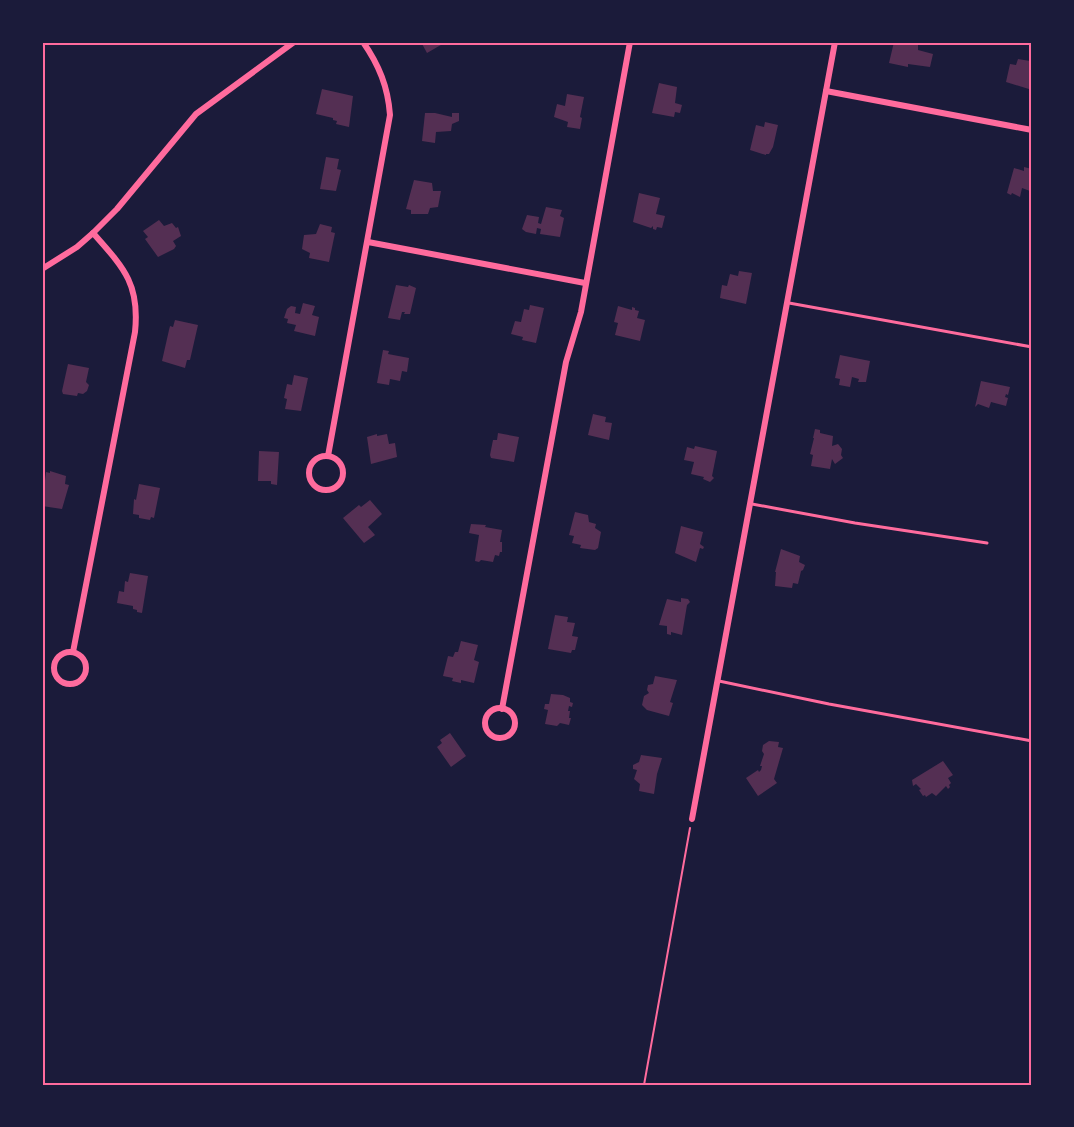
<svg xmlns="http://www.w3.org/2000/svg" width="1074" height="1127" font-family="'Sofia Sans Condensed',sans-serif">
<style>
.building{fill:#542f53}
.lines{fill:none;stroke-linecap:round;stroke-linejoin:round}
.path{stroke:#ff6b9d;stroke-width:2}
.service{stroke:#ff6b9d;stroke-width:3}
.minor{stroke:#ff6b9d;stroke-width:6}
.neatline{fill:none;stroke:#ff6b9d;stroke-width:2}
</style>
<rect width="100%" height="100%" fill="#1b1b3a"/>
<g class="building">
<polygon points="421,42 446,42 427,53"/>
<polygon points="894,42 918,42 918,50 933,54 930,67 908,64 908,67 889,63"/>
<polygon points="1018,59 1030,61 1029,67 1032,68 1032,90 1006,82 1010,64 1016,65"/>
<polygon points="659,83 677,87 675,103 682,105 680,113 675,112 674,117 652,113"/>
<polygon points="322,89 353,96 349,127 336,124 337,121 333,120 333,118 316,114"/>
<polygon points="567,94 584,97 580,117 582,118 580,129 567,127 568,122 554,117 557,104 565,106"/>
<polygon points="425,113 435,113 452,117 452,113 459,113 459,121 452,124 451,131 436,132 435,143 422,141"/>
<polygon points="765,122 778,125 773,147 769,154 766,154 766,155 750,150 756,125 764,127"/>
<polygon points="326,157 339,159 337,169 341,170 336,191 320,189"/>
<polygon points="1024,167 1032,169 1032,190 1030,191 1022,188 1020,197 1012,193 1011,195 1007,193 1014,168 1024,171"/>
<polygon points="414,180 432,183 433,191 441,191 438,207 430,208 428,214 411,214 411,210 406,209"/>
<polygon points="639,193 660,198 656,214 665,216 662,228 657,227 656,230 653,229 653,226 651,228 633,222"/>
<polygon points="546,207 562,210 560,216 564,218 560,237 540,234 541,229 537,228 536,234 526,232 522,229 527,215 539,217 538,223 541,224"/>
<polygon points="159,220 164,226 172,223 176,228 178,227 181,236 173,241 176,246 174,249 158,257 145,239 148,237 143,231"/>
<polygon points="320,224 332,227 331,232 335,233 329,262 309,258 310,253 302,249 304,235 316,234"/>
<polygon points="739,271 752,273 746,304 720,298 722,285 727,286 730,274 738,276"/>
<polygon points="396,285 408,287 409,285 416,288 410,314 404,314 405,312 402,312 400,320 388,318"/>
<polygon points="303,303 315,306 312,315 319,317 315,336 294,331 296,325 287,323 288,319 284,318 287,309 291,306 296,307 295,313 300,314"/>
<polygon points="530,305 544,308 536,343 522,340 523,337 511,334 515,321 521,322 524,309 529,310"/>
<polygon points="618,306 632,310 632,307 635,308 635,310 639,311 637,318 645,320 640,341 615,335 618,323 614,322"/>
<polygon points="175,320 198,325 190,360 187,360 185,368 162,361 169,330 170,326 173,327"/>
<polygon points="383,350 389,351 388,354 409,358 407,372 402,371 400,381 390,379 389,385 377,383"/>
<polygon points="840,355 870,361 866,382 858,382 859,379 852,377 850,387 839,385 840,379 835,378"/>
<polygon points="68,364 89,368 86,382 89,385 87,391 83,394 78,393 77,396 63,394 62,391"/>
<polygon points="294,375 308,378 301,411 285,409 287,399 284,398 287,384 292,385"/>
<polygon points="981,381 1010,387 1008,395 1006,394 1005,397 1008,398 1006,406 991,402 989,408 978,404 975,407"/>
<polygon points="593,414 606,417 605,422 612,423 609,440 588,435"/>
<polygon points="815,429 820,430 820,433 833,436 832,446 838,444 842,449 841,455 843,458 835,464 832,459 830,469 811,466 813,455 810,454 814,438 813,438"/>
<polygon points="498,433 519,437 514,462 491,458 490,455 493,440 497,440"/>
<polygon points="377,434 377,436 387,434 389,444 395,443 397,457 371,464 367,437"/>
<polygon points="695,446 717,451 712,476 714,478 710,482 703,479 704,477 691,474 694,462 684,460 687,447 694,449"/>
<polygon points="259,451 279,452 277,485 271,484 271,481 258,481"/>
<polygon points="50,471 66,476 65,484 69,485 62,509 42,506 46,472 50,473"/>
<polygon points="139,484 160,488 154,518 151,517 150,520 139,518 139,515 133,514 134,499 136,500"/>
<polygon points="370,500 382,514 368,527 375,535 364,543 343,518 359,505 361,507"/>
<polygon points="575,512 588,515 589,522 596,524 595,528 601,532 598,548 595,550 580,548 581,545 572,543 574,536 569,535"/>
<polygon points="471,524 486,525 485,527 502,530 500,542 502,542 502,552 500,552 499,556 495,555 493,562 481,560 479,562 475,561 479,535 469,533"/>
<polygon points="681,526 703,532 700,544 704,547 703,549 700,548 696,562 675,553"/>
<polygon points="781,549 800,556 799,562 805,565 803,570 801,571 798,584 793,583 792,588 775,586 776,572 775,572"/>
<polygon points="130,573 148,576 142,613 137,612 137,610 133,609 133,606 117,603 119,591 124,592 125,581 128,582"/>
<polygon points="681,598 688,599 690,602 687,605 682,635 671,632 671,635 667,634 667,626 659,625 667,599 681,602"/>
<polygon points="555,615 568,617 567,622 575,623 572,636 578,637 575,650 572,650 571,653 548,649"/>
<polygon points="461,641 478,645 474,660 479,662 474,683 461,680 461,683 452,681 453,678 443,676 448,656 453,657 455,652 458,652"/>
<polygon points="655,676 677,680 670,702 673,703 669,716 647,710 642,705 644,696 649,693 647,690 648,685 653,684"/>
<polygon points="551,694 563,695 570,698 570,702 573,703 572,707 569,706 568,711 570,711 569,718 571,718 569,725 560,723 557,726 545,724 548,710 544,709 545,704 549,704"/>
<polygon points="450,733 466,756 451,767 437,747 442,743 440,740"/>
<polygon points="769,741 779,742 778,747 783,748 774,779 777,783 758,796 746,778 758,770 759,772 761,770 762,766 760,766 764,754 762,751 763,745"/>
<polygon points="641,755 662,758 657,774 654,794 639,791 640,784 634,779 637,770 633,769 633,765 639,762"/>
<polygon points="943,761 953,775 948,778 951,783 949,785 950,787 948,789 946,786 936,796 932,793 926,797 925,795 923,796 919,790 921,789 916,784 913,786 912,780"/>
</g>
<g class="lines">
<polyline class="path" points="644,1085 690,828"/>
<g class="service">
<polyline points="789,303 1032,347"/>
<polyline points="752,504 855,523 987,543"/>
<polyline points="719,681 829,704 1032,741"/>
</g>
<g class="minor">
<polyline points="826,91 1032,130"/>
<polyline points="368,242 585,283"/>
<polyline points="42,269 77,247 93,233 117,209 196,114 294,42"/>
<path d="M328,456L390,115C388,87 379,65 363,42"/>
<circle cx="326" cy="473" r="17"/>
<circle cx="70" cy="668" r="16"/>
<path d="M73,652L135,332C140,284 124,268 93,233"/>
<circle cx="500" cy="723" r="15"/>
<polyline points="502,709 566,362 581,312 630,42"/>
<polyline points="692,819 835,42"/>
</g>
</g>
<rect width="1074" height="1127" fill="none" stroke="#1b1b3a" stroke-width="87"/>
<rect x="44" y="44" width="986" height="1040" class="neatline"/>
</svg>
